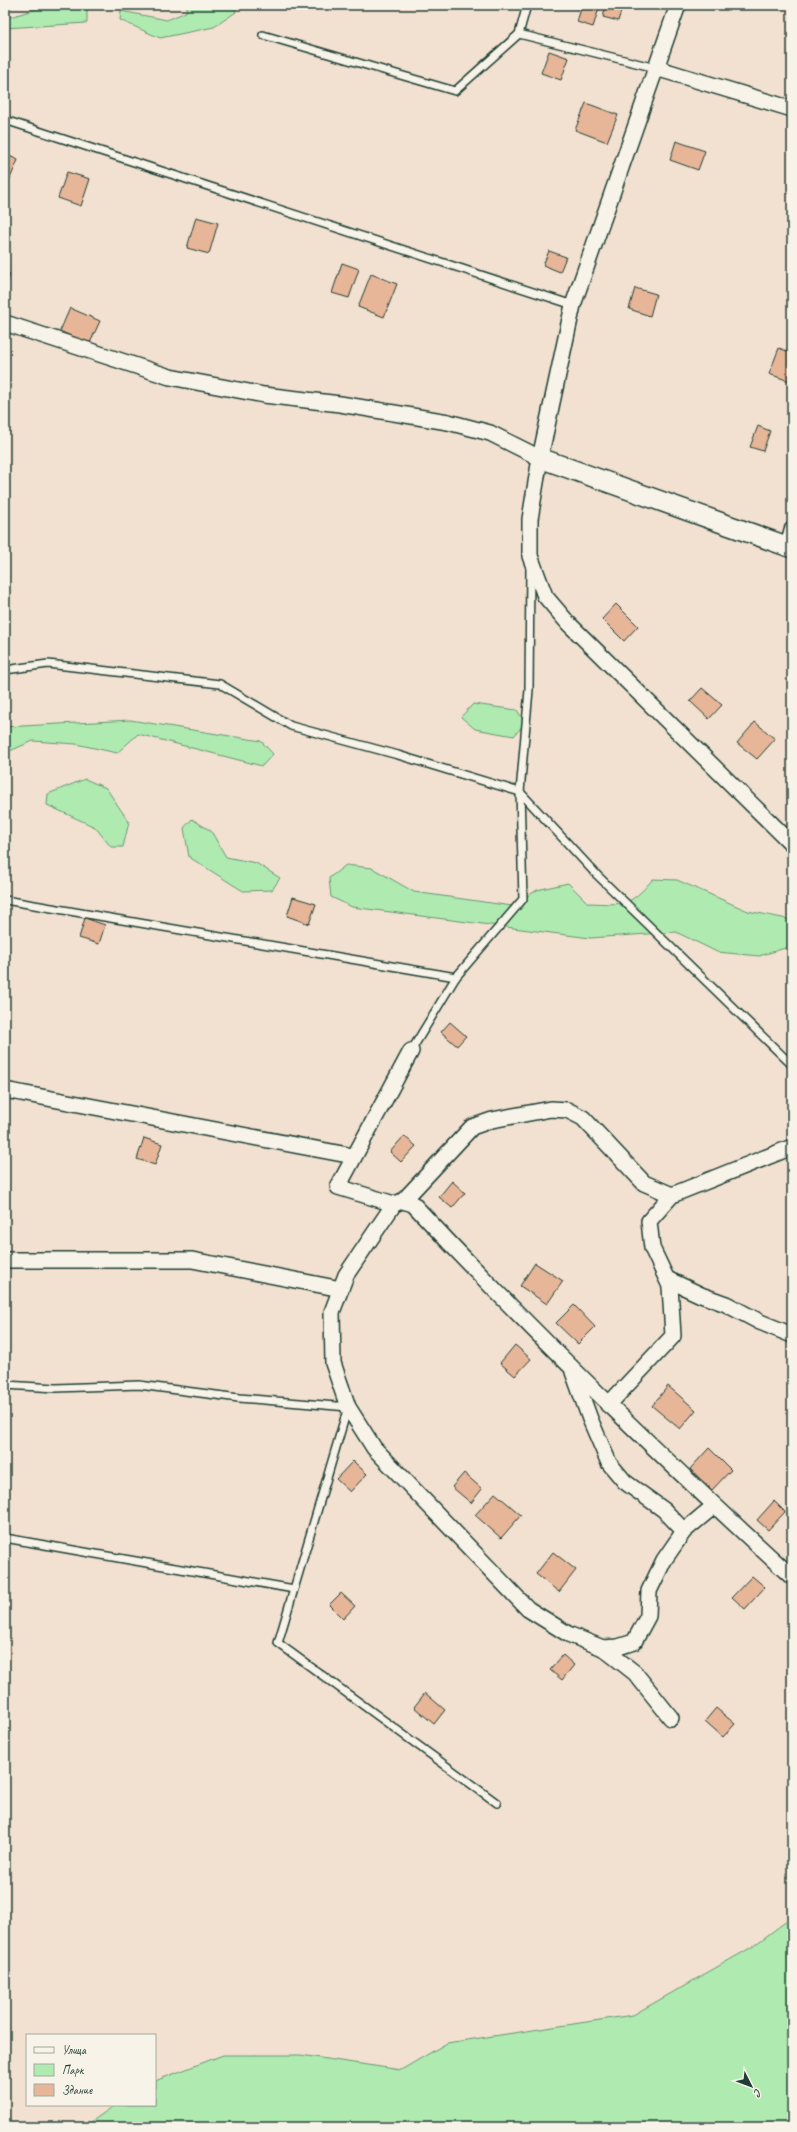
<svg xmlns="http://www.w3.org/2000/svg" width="797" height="2132" font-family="Caveat,sans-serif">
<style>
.green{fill:#afebb0;stroke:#679472}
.building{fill:#e7b698;stroke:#1f3d34}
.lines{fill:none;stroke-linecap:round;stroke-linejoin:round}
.service-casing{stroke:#1f3d34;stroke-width:10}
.minor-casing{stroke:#1f3d34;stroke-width:18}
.tertiary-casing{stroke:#1f3d34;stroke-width:22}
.service{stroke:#f7f3e8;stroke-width:7}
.minor{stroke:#f7f3e8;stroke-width:15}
.tertiary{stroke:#f7f3e8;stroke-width:19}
</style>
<rect width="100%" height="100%" fill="#f2e1d0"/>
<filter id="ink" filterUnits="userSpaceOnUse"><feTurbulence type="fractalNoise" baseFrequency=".025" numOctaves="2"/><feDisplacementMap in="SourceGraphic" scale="8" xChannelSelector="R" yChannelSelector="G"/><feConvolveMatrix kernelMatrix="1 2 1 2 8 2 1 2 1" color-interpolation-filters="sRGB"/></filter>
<g filter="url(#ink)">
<g class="green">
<polygon points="50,5 62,5 87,10 87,23 5,28 5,15 10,17"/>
<polygon points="187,5 233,5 236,12 214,27 160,38 120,20 121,11 167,20 186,12"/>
<polygon points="473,704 517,710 525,723 514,736 475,729 461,717"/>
<polygon points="130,720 261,741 273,754 262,766 138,734 117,753 76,744 33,741 5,753 5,727"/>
<polygon points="85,779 106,788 129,822 123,847 111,847 95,827 47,805 48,794"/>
<polygon points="192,819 211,831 226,857 256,863 280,878 272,890 243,891 189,857 184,828"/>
<path d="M346,865L372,868L414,892L512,906L537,890L568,883L588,903C625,904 628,908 653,879L677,880L748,911L792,920V946L759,956L717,952L676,932L590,938L352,907L331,897L329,878Z"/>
<polygon points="792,1917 792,2127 84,2127 115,2105 155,2105 155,2081 223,2055 300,2055 401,2070 447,2043 633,2015 752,1947"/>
</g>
<g class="building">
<polygon points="582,5 600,5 593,27 577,22"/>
<polygon points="606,5 623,5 618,21 603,17"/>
<polygon points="549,51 569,58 561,80 541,73"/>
<polygon points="586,103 618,115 607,142 575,130"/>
<polygon points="676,141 705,151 698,170 670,160"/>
<polygon points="5,154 18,160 8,183 5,181"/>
<polygon points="67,172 90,179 81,206 58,198"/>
<polygon points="196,217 218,223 209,254 187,248"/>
<polygon points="549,251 566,257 560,272 543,265"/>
<polygon points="342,263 359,269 349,298 332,293"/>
<polygon points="5,273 10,274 5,289"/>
<polygon points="371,274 397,284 384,317 358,307"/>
<polygon points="635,288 656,294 650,316 629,309"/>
<polygon points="70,308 100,321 89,345 60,331"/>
<polygon points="779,348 792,353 792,382 769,374"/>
<polygon points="758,426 770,431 763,451 750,447"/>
<polygon points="616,604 638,626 624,641 602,619"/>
<polygon points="702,688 722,705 709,719 690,701"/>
<polygon points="755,722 775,739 757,759 737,743"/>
<polygon points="293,897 316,904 309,924 287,916"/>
<polygon points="85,918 105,925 99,944 79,938"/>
<polygon points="450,1022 466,1036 457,1046 441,1032"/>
<polygon points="404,1136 416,1146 401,1162 390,1152"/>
<polygon points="144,1138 162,1144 155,1165 137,1159"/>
<polygon points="452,1181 465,1193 452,1208 439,1197"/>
<polygon points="535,1263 563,1281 547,1304 520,1286"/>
<polygon points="574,1305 595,1327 578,1344 556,1323"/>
<polygon points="515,1345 531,1359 515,1376 500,1363"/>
<polygon points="668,1386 696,1410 680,1429 652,1406"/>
<polygon points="709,1448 731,1470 712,1490 690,1469"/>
<polygon points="353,1461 367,1474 350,1492 336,1479"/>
<polygon points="464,1473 482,1489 471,1503 452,1487"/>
<polygon points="495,1493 521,1515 501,1538 475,1515"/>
<polygon points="774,1501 785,1512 768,1530 757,1520"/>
<polygon points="553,1552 576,1570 559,1592 536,1574"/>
<polygon points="752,1576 765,1587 745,1609 732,1597"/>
<polygon points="341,1593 355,1606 343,1619 329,1605"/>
<polygon points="563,1655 574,1665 562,1680 550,1670"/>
<polygon points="425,1693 445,1710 434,1724 414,1707"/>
<polygon points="716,1708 735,1724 723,1737 705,1721"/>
</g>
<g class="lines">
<g class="service-casing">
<g id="service">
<polyline points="527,5 519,34 656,68"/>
<polyline points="263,35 455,91 519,34"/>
<polyline points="5,120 573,305"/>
<polyline points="5,670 48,664 220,684 291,726 398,755 520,792 597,875 792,1065"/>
<polyline points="5,900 456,977"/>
<polyline points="411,1051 456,977 523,899 520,792 529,690 530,567"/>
<polyline points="5,1385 56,1388 139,1385 239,1398 348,1407 278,1643 497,1803"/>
<polyline points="5,1538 294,1589"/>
</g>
</g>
<g class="minor-casing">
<g id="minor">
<polyline points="678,5 573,305 540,458 530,519 530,556 545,596 568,623 792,844"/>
<polyline points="656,68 792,109"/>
<polyline points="5,323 170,377 264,395 340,404 448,422 490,433 540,458"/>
<polyline points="788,546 792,530"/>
<polyline points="5,1090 353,1156"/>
<polyline points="403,1201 472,1127 492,1120 551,1109 567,1110 583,1118 644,1183 672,1195"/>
<polyline points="394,1204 338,1187 411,1051"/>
<polyline points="5,1260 192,1260 341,1289"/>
<polyline points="667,1279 701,1295 726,1304 760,1322 792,1335"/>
<polyline points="573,1372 590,1419 609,1463 625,1482 664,1510 684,1531"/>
<polyline points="608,1405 673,1336 670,1286 652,1248 649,1221 672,1195 792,1147"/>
<polyline points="603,1648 618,1647 634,1642 648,1616 649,1591 664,1560 684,1531 714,1506"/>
<path d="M671,1718L635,1673L603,1648L568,1634L528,1609L374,1448L348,1407L333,1363L332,1312L346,1275L394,1204L403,1201L413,1204C534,1334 661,1457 792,1577"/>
</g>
</g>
<g class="tertiary-casing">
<polyline id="tertiary" points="540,458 792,548"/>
</g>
<use href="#service" class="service"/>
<use href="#minor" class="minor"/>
<use href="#tertiary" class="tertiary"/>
</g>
</g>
<rect width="797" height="2132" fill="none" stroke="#f7f3e8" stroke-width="20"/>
<rect x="10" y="10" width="777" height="2112" fill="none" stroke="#1f3d34" stroke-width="1.5" filter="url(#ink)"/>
<rect x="26" y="2034" width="130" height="72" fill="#f7f3e8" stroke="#a1aaa0"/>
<rect x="34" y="2047" width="20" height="6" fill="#f7f3e8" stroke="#a1aaa0"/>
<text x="62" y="2054" font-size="12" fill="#1f3d34">Улица</text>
<rect x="34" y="2064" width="20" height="12" fill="#afebb0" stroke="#a1aaa0"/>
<text x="62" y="2074" font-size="12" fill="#1f3d34">Парк</text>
<rect x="34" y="2084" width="20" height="12" fill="#e7b698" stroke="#a1aaa0"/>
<text x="62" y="2094" font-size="12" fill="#1f3d34">Здание</text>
<g transform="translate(751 2086) rotate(132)" stroke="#f7f3e8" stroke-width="3" paint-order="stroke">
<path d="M0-3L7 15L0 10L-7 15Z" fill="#1f3d34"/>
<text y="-6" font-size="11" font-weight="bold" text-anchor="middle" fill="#1f3d34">С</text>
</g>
</svg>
